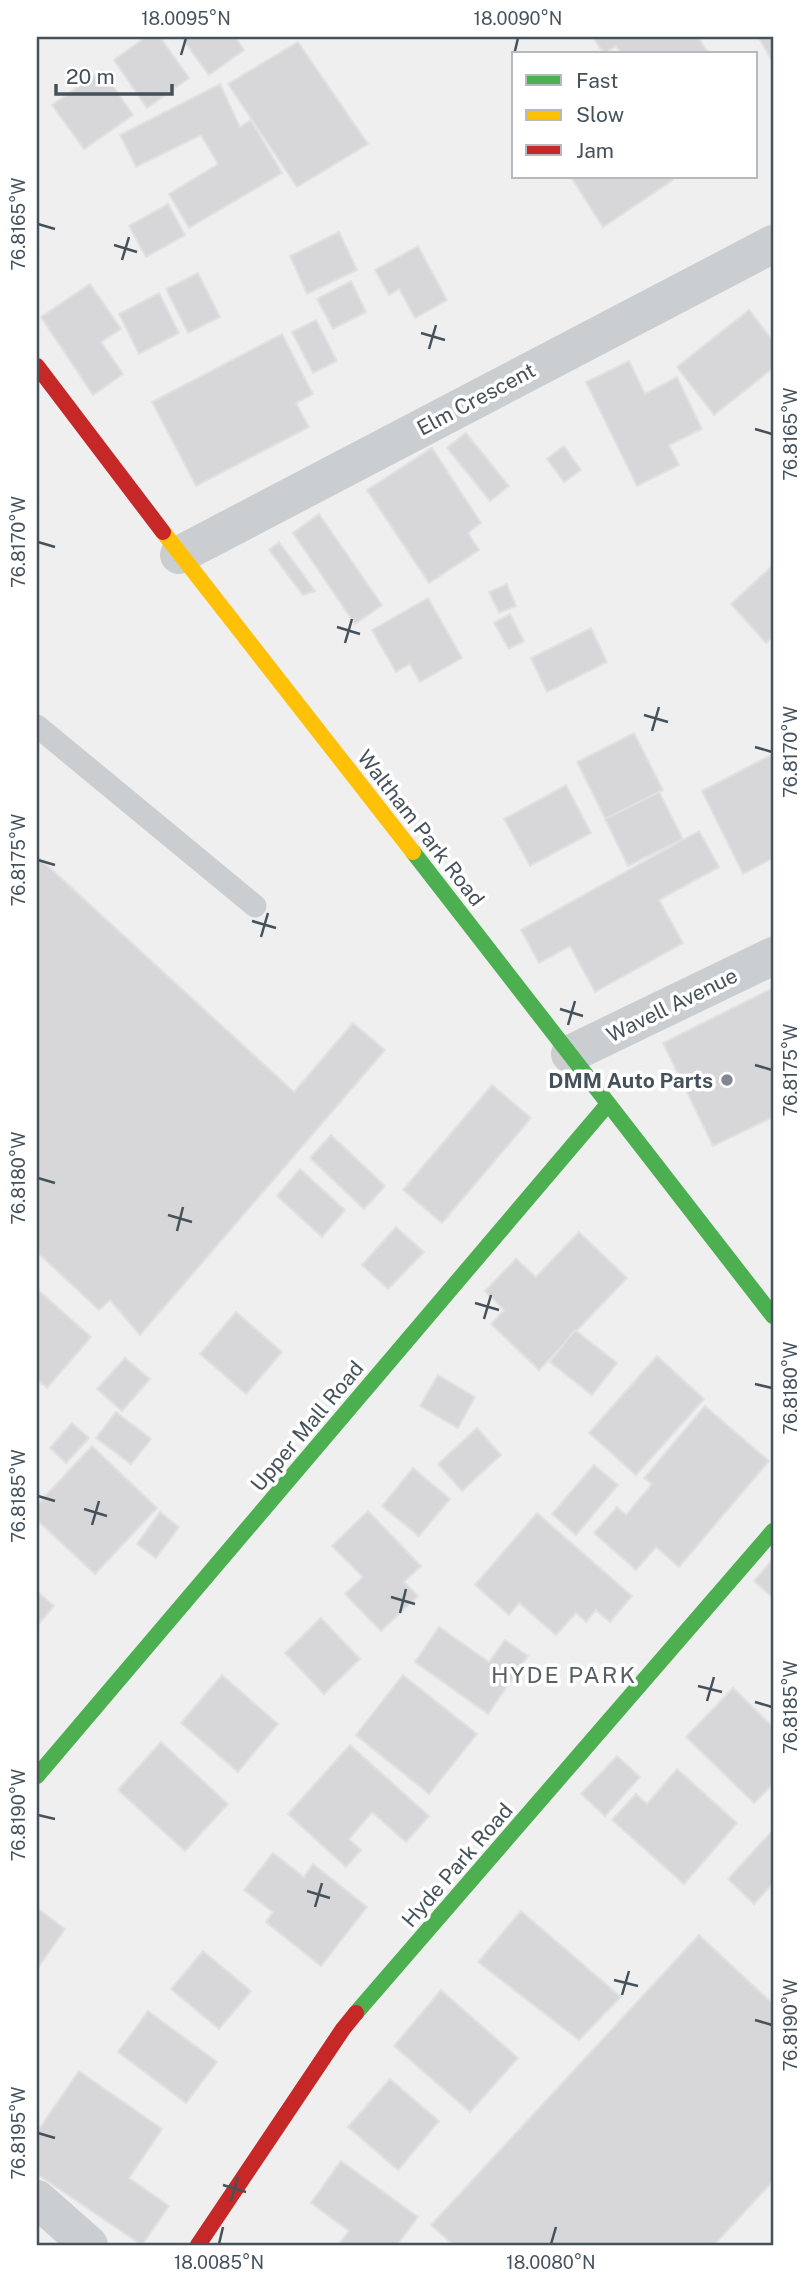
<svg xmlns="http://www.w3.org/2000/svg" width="810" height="2282" font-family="'Public Sans',sans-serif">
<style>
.building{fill:#d7d7d9;stroke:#e1e1e2;stroke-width:2}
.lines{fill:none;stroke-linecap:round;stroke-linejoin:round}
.lane{stroke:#cbced0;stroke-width:23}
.street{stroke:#cbced0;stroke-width:38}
.fast{stroke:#4caf50;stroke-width:16}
.slow{stroke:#ffc107;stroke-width:16}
.jam{stroke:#c62828;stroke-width:16}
.ticks{fill:none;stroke:#45525c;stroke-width:2.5}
.poi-dot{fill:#81898f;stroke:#fff;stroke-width:2.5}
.labels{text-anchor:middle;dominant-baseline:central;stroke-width:7;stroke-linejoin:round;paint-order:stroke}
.street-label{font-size:21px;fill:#45525c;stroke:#fff}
.poi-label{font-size:21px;font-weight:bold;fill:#45525c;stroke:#fff;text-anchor:end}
.neighbourhood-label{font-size:23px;letter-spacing:2px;fill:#5a5f63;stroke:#fff}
.neatline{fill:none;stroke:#45525c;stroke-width:2.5}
.ticks-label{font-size:18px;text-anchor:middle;fill:#45525c}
</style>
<rect width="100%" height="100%" fill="#f0efef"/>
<g class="building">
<polygon points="146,37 160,37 189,78 147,108 114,60"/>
<polygon points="181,37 235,37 244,50 209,75"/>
<polygon points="593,37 698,37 709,54 622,54 616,46 604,54"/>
<polygon points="758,37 773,37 773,62"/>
<polygon points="298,42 368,144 297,187 228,84"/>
<polygon points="102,70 133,115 84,149 52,105"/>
<polygon points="220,84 240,127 251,120 282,173 189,228 169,194 218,164 201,135 136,167 120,135"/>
<polygon points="571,177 671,177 673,180 603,227"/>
<polygon points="168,204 185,235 146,257 129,226"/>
<polygon points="339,232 357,270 307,294 290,256"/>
<polygon points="418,246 447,300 415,318 399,289 389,295 375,270"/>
<polygon points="198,273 220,317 188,333 166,289"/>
<polygon points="351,281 366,312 333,329 317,299"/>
<polygon points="90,284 121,329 101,342 123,374 93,395 41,317"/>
<polygon points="159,293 179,333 139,354 119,314"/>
<polygon points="749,310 773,341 773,368 714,415 677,367"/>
<polygon points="316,320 337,361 313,373 292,332"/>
<polygon points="282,334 313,394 296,403 309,427 196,486 152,402"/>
<polygon points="629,361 645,394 677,377 702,429 669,445 679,465 637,486 586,382"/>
<polygon points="466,433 509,486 490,501 447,448"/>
<polygon points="564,446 581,470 564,482 547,459"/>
<polygon points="432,448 481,523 468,533 479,550 429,583 367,490"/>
<polygon points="319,514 382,605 355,624 293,533"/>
<polygon points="279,542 315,591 303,595 269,550"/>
<polygon points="773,565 773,636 766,643 731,604"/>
<polygon points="507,584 516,606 499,613 489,592"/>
<polygon points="428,598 462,658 420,682 410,664 396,672 372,630"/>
<polygon points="510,614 524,641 509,649 494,623"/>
<polygon points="591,628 607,662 547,692 531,658"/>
<polygon points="634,733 663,790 606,820 577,762"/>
<polygon points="771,755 773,759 773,858 743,874 702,791"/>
<polygon points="566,785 591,833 530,866 504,819"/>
<polygon points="659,792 683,839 628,866 605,819"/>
<polygon points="699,831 719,867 659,900 683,943 595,992 570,946 539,963 521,930"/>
<polygon points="37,856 294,1092 353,1023 385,1050 140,1335 110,1300 99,1310 37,1252"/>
<polygon points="773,988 773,1117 713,1146 663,1043"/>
<polygon points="492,1085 531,1118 442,1223 403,1190"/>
<polygon points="331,1135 385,1186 364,1209 310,1158"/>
<polygon points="300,1169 345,1210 322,1237 277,1196"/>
<polygon points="396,1227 424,1252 388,1289 362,1265"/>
<polygon points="579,1232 627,1278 539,1370 491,1324 504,1310 485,1291 516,1259 536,1277"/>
<polygon points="37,1289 91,1337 47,1388 37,1379"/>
<polygon points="236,1312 282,1352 246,1394 200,1354"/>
<polygon points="575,1330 617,1363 592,1395 550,1362"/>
<polygon points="657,1356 704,1399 636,1475 589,1433"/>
<polygon points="125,1358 150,1379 122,1411 97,1389"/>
<polygon points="438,1375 475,1397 458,1428 420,1406"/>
<polygon points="705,1406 769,1461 679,1567 656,1547 636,1570 594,1533 617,1507 626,1515 652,1484 644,1478"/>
<polygon points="116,1412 151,1439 131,1464 96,1438"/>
<polygon points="72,1423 89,1438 66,1463 50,1448"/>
<polygon points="477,1428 501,1455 462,1491 438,1464"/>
<polygon points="92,1446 157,1508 95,1574 37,1520 37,1505"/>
<polygon points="594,1465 618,1485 576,1535 552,1514"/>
<polygon points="413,1468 450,1499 419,1536 382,1506"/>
<polygon points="368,1511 421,1566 404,1582 418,1596 381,1631 345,1594 363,1577 332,1546"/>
<polygon points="160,1512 179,1527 156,1558 137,1544"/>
<polygon points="537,1513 632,1596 610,1622 596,1610 586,1622 576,1613 556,1635 519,1603 509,1615 475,1585"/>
<polygon points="773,1559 773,1598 754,1581"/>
<polygon points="37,1591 54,1606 37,1626"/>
<polygon points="321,1618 360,1659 324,1694 285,1653"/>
<polygon points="439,1627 489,1662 505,1640 528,1656 488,1714 415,1662"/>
<polygon points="222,1675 278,1724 238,1772 181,1723"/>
<polygon points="403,1675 477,1734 429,1794 356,1735"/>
<polygon points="733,1688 773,1727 773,1784 754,1803 686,1737"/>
<polygon points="161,1742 228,1804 185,1851 118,1790"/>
<polygon points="350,1745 429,1816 406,1842 372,1812 349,1839 361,1850 346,1867 288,1814"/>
<polygon points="617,1756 640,1777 605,1816 581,1794"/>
<polygon points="677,1769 737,1823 684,1884 612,1820 636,1794 647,1804"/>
<polygon points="773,1830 773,1883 754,1904 728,1879"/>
<polygon points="273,1853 304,1877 313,1864 367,1907 321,1966 266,1922 273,1912 244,1890"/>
<polygon points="37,1908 65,1929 37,1969"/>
<polygon points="521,1911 621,1997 579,2040 478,1962"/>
<polygon points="699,1935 773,2004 773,2181 714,2245 453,2245 431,2225"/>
<polygon points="203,1951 251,1991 219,2029 171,1989"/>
<polygon points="441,1990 518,2058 470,2112 394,2046"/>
<polygon points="148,2011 217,2062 186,2103 118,2052"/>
<polygon points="79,2071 162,2129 129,2178 169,2206 142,2245 37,2174 37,2132"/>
<polygon points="390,2079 439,2121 398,2170 348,2127"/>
<polygon points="341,2161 418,2217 397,2245 338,2245 349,2231 311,2203"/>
</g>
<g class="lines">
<polyline class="lane" points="37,726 255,906"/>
<g class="street">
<polyline points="179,555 773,244"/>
<polyline points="570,1054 773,956"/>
<polyline points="37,2199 89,2245"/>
</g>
<g class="fast">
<polyline points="413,852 773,1316"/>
<polyline points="37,1776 608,1104"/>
<polyline points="356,2013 773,1531"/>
</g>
<polyline class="slow" points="163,532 413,852"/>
<g class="jam">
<polyline points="37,366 163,532"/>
<polyline points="198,2245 343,2029 356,2013"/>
</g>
</g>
<path class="ticks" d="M181,55L186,38M514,55L518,38M38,224L55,229M114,245L137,252M122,260L129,237M421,333L445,340M429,349L436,325M755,429L772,434M38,542L55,547M337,627L360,634M345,643L352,619M644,715L668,722M652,731L659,707M755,747L772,752M38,860L55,865M252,921L276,928M261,937L268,913M560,1009L583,1016M568,1025L575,1001M755,1065L772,1070M38,1178L55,1183M168,1215L192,1222M177,1231L183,1207M475,1303L499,1310M484,1319L491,1295M755,1384L772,1388M38,1496L55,1501M84,1509L107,1516M92,1525L99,1501M391,1597L415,1604M400,1613L406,1589M698,1686L722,1692M707,1701L714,1677M755,1702L772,1707M38,1815L55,1819M307,1891L330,1898M315,1907L322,1883M614,1980L638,1986M622,1995L629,1971M755,2020L772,2025M38,2133L55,2138M223,2185L246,2192M231,2201L238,2177M219,2244L223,2227M551,2244L556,2227"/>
<circle class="poi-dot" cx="727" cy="1080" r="7"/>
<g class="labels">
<g class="street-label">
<text transform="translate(476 399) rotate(-28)">Elm Crescent</text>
<text transform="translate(421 828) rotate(52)">Waltham Park Road</text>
<text transform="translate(672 1005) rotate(-26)">Wavell Avenue</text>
<text transform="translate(307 1426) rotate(-50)">Upper Mall Road</text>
<text transform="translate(457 1865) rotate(-49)">Hyde Park Road</text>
</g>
<g class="poi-label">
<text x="713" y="1080">DMM Auto Parts</text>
</g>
<g class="neighbourhood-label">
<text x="564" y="1674">HYDE PARK</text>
</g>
</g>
<rect width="810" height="2282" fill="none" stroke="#ffffff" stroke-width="77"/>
<rect x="512" y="52" width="245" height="126" fill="#ffffff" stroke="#b5babe" stroke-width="2"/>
<rect x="526" y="75" width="35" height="10" fill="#4caf50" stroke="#b5babe" stroke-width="2"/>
<text x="576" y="88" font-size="21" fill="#45525c">Fast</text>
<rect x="526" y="110" width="35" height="10" fill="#ffc107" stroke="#b5babe" stroke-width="2"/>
<text x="576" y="122" font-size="21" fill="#45525c">Slow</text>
<rect x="526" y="145" width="35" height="10" fill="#c62828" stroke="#b5babe" stroke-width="2"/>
<text x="576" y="158" font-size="21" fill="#45525c">Jam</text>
<path d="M56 84v10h116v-10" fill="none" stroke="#45525c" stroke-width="3.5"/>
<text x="66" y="84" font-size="21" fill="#45525c" stroke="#ffffff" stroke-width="5" paint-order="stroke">20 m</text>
<rect x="38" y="38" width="734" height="2206" class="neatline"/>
<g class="ticks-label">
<text x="186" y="25">18.0095°N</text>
<text x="518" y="25">18.0090°N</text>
<text transform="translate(19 224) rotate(-90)" y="6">76.8165°W</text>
<text transform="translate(791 434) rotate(-90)" y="6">76.8165°W</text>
<text transform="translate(19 542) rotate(-90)" y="6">76.8170°W</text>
<text transform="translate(791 752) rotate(-90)" y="6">76.8170°W</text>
<text transform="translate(19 860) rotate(-90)" y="6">76.8175°W</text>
<text transform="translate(791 1070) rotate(-90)" y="6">76.8175°W</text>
<text transform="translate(19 1178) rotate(-90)" y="6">76.8180°W</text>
<text transform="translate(791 1388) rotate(-90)" y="6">76.8180°W</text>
<text transform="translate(19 1496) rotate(-90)" y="6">76.8185°W</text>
<text transform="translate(791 1707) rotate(-90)" y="6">76.8185°W</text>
<text transform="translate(19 1815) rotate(-90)" y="6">76.8190°W</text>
<text transform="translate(791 2025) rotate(-90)" y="6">76.8190°W</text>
<text transform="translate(19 2133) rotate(-90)" y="6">76.8195°W</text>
<text x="219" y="2269">18.0085°N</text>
<text x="551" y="2269">18.0080°N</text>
</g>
</svg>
